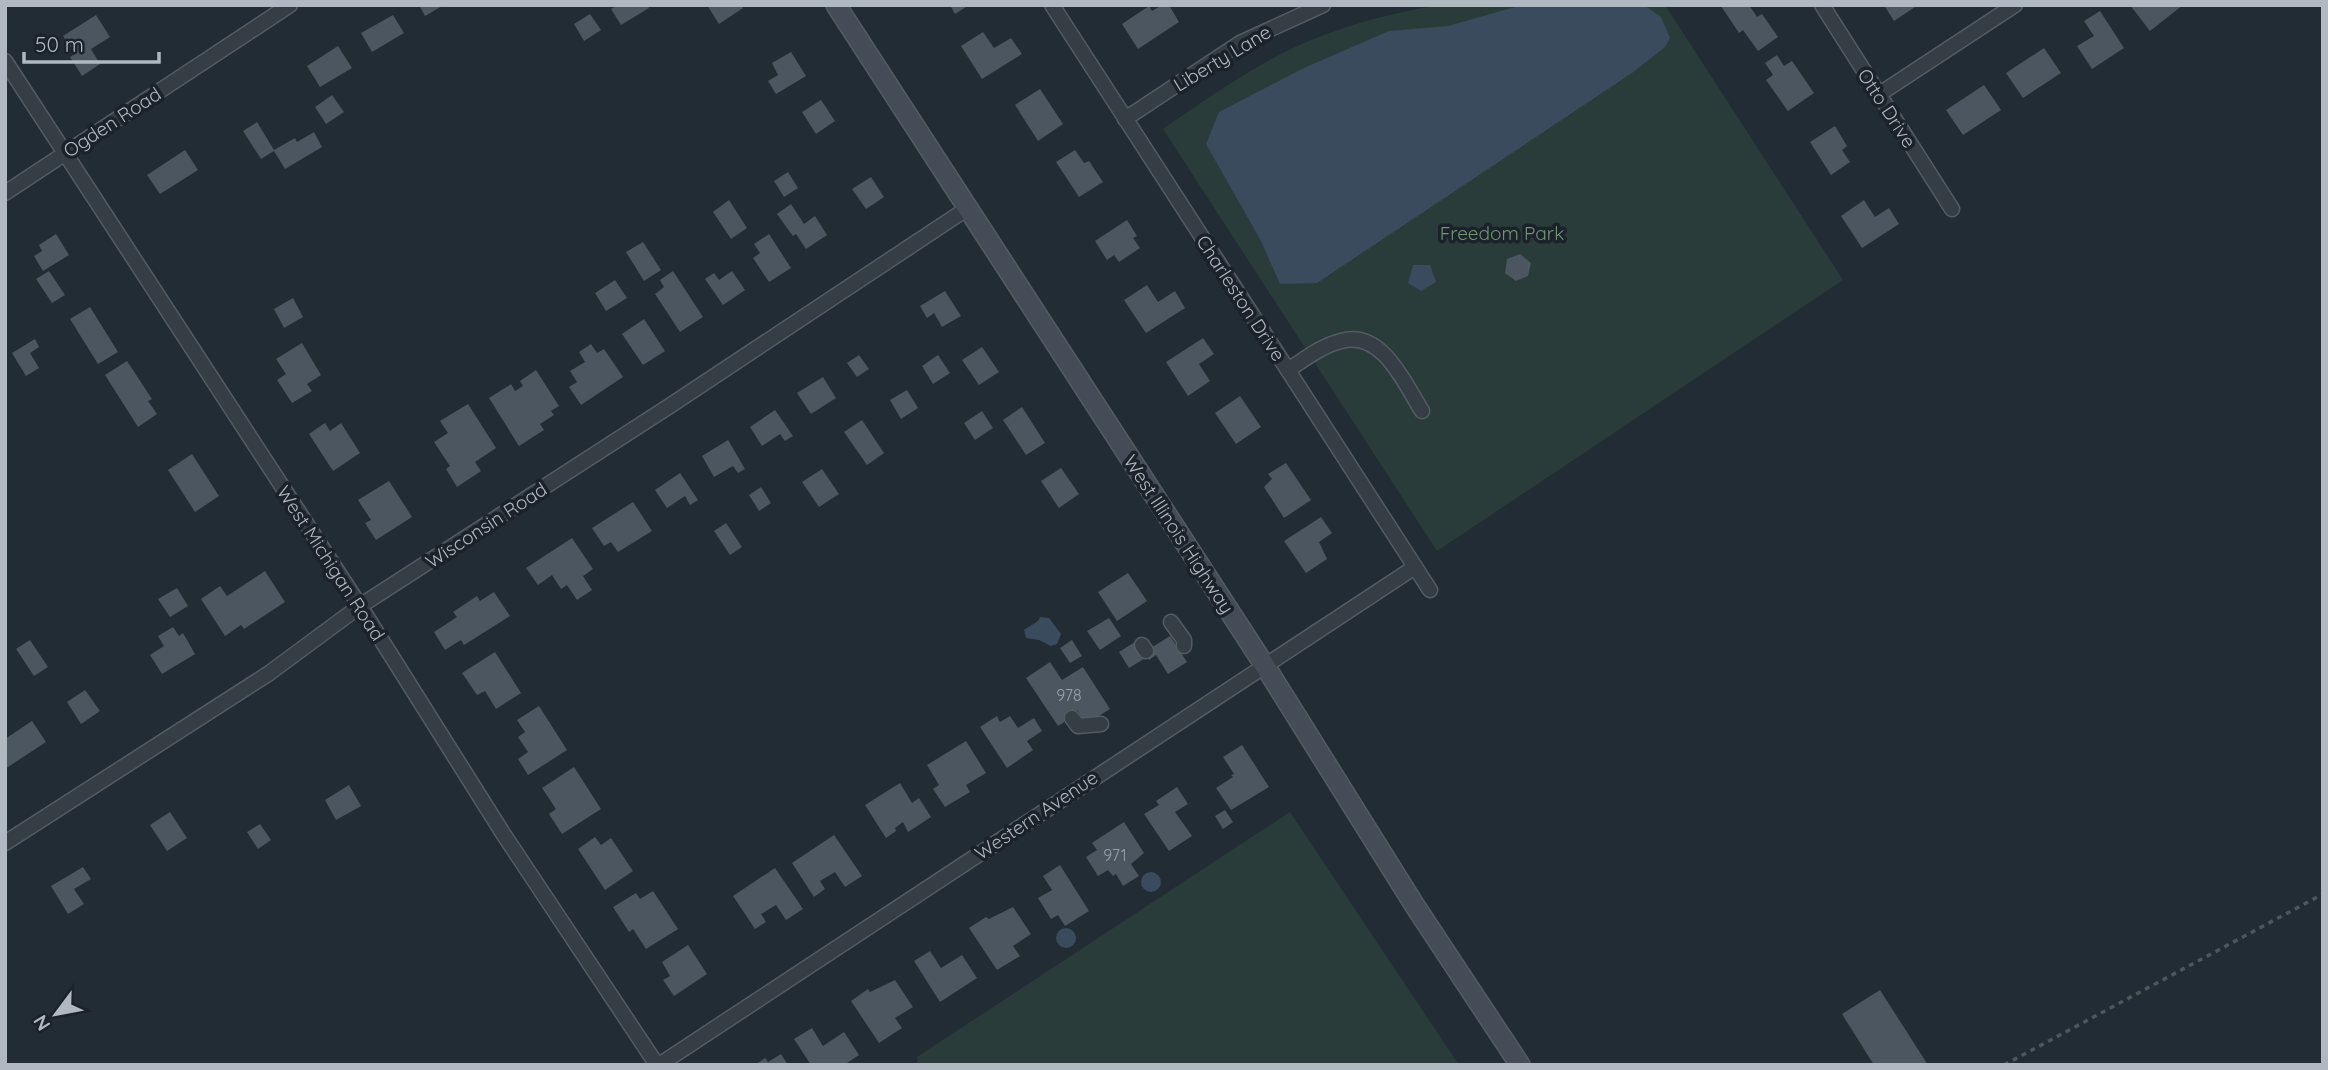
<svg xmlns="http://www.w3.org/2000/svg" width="2328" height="1070" font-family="Quicksand,sans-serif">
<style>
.green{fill:#2a3c3a}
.water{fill:#394b5c}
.building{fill:#4b5660}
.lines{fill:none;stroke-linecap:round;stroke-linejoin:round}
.street-casing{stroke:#535b63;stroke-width:17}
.secondary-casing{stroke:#535b63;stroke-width:22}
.path{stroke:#485959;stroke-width:3.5;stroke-dasharray:5 5;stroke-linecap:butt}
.street{stroke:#353d45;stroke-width:14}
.secondary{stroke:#444d57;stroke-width:19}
.labels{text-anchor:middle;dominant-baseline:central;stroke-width:7;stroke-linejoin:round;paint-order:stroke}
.number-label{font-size:16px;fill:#97a0aa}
.street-label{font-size:19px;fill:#b0b9c2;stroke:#1b2229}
.park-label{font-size:19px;fill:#719576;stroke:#1b2229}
</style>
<rect width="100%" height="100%" fill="#222c34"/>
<g class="green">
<path d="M1440,5H1665L1843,280L1437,551L1163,129C1204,101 1246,71 1291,49C1338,27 1389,13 1440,5Z"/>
<polygon points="1290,812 1459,1065 918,1065 917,1057"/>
</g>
<g class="water">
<polygon points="1522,5 1644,5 1661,17 1670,38 1665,47 1632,73 1317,283 1280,284 1261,241 1206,144 1219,112 1304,68 1389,31 1448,26"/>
<polygon points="1413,265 1430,265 1436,282 1421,291 1408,283"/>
<polygon points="1040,617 1049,618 1061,634 1057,644 1051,646 1039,640 1026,638 1024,630 1038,621"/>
<circle cx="1151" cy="882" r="10"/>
<circle cx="1066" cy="938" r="10"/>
</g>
<g class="building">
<polygon points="419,5 444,5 425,16"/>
<polygon points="618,5 647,5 649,8 621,25 611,9"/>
<polygon points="707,5 741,5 743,8 719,24"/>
<polygon points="950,5 969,5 955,14"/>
<polygon points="1162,5 1169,5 1179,22 1138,49 1122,24 1149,6 1152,11"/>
<polygon points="1722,5 1749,5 1757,17 1762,14 1778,37 1758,51 1743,30 1739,33 1721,6"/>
<polygon points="1884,5 1918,5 1894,21"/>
<polygon points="2130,5 2183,5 2150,31"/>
<polygon points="2100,11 2124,48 2092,69 2077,46 2094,36 2084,21"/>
<polygon points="590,14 601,30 584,41 574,24"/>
<polygon points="96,15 110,37 91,49 100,64 82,76 70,57 75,54 63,36"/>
<polygon points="393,15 404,33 372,52 361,33"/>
<polygon points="983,32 994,48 1011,38 1022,54 982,79 961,46"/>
<polygon points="338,46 352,68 320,87 307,66"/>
<polygon points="2044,48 2061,73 2023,98 2006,73"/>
<polygon points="791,52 806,76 776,94 768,81 778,75 772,63"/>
<polygon points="1777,55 1784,66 1792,61 1814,93 1788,111 1766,80 1773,75 1765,63"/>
<polygon points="1984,85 2001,110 1963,135 1946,110"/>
<polygon points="1040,89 1063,124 1038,141 1015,105"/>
<polygon points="332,95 344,112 326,124 315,107"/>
<polygon points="821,100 835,121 816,134 802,112"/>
<polygon points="257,122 274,150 295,138 297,142 314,132 322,147 285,169 274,151 261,159 243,131"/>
<polygon points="1835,126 1847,146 1842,150 1850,162 1831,175 1810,142"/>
<polygon points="185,150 198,170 160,194 147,175"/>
<polygon points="1075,150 1084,163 1089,161 1103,182 1079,197 1056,162"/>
<polygon points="788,172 798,188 784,197 774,181"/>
<polygon points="871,177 884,197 866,209 852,189"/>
<polygon points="729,200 747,228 731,239 713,212"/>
<polygon points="1864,200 1875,217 1889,208 1899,224 1862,248 1841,216"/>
<polygon points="791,204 804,224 815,216 827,235 806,249 796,234 793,236 777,214"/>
<polygon points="1127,220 1137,236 1133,238 1140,248 1119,262 1114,255 1107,260 1095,241"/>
<polygon points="56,234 69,255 43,271 34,256 42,251 39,245"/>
<polygon points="769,234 791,268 769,282 753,258 760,253 754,244"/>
<polygon points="643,242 661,270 644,281 626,252"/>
<polygon points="1520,254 1531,263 1528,276 1516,281 1505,273 1507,259"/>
<polygon points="49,271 65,295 52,303 36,279"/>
<polygon points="673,271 703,317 680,332 655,294 664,287 660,280"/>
<polygon points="732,271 745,290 723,305 705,279 714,273 719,280"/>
<polygon points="615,280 627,298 606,311 595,293"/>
<polygon points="1147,285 1158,302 1175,291 1185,308 1146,333 1124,300"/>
<polygon points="945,291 961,316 942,327 934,313 927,318 920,306"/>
<polygon points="293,298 303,317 284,328 274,309"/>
<polygon points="90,307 118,352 98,364 70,319"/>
<polygon points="644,319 665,351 643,365 622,334"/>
<polygon points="1203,338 1214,354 1199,364 1210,381 1188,396 1166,362"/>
<polygon points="35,339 39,347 30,353 39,368 26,376 12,353"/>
<polygon points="302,343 321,375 307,384 312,391 292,403 277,380 286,374 276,359"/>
<polygon points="591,344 597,353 604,349 623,377 581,405 569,387 577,382 570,371 585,362 579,352"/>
<polygon points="982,347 999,372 979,385 962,360"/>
<polygon points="859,355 869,369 857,377 847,363"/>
<polygon points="938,355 950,373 933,384 922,366"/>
<polygon points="127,361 152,399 148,401 157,414 138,427 105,375"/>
<polygon points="536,370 559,406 551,411 554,415 540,424 544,430 519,446 489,398 511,384 515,391 523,386 520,381"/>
<polygon points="823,377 836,398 811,414 797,393"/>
<polygon points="907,390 918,408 901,419 890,400"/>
<polygon points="1240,396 1261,427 1236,444 1215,413"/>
<polygon points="468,404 496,448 475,462 481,471 457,487 446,469 450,466 434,442 448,433 440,421"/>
<polygon points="1022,407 1045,443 1026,455 1003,420"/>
<polygon points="775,410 793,436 785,441 780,434 762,446 750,427"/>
<polygon points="982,411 993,428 975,440 964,423"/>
<polygon points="862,420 884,453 867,465 844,432"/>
<polygon points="325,423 330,431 341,423 360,453 333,471 309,434"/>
<polygon points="728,440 745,469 738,473 733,466 714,477 702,456"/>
<polygon points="192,454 219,496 195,512 168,470"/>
<polygon points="1286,463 1311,500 1284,518 1264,487 1272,479 1268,474"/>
<polygon points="1061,468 1079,494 1059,508 1041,481"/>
<polygon points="822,469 839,494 819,507 802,482"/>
<polygon points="680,473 698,500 690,505 685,496 667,508 655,490"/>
<polygon points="389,481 412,517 376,540 365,523 371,520 358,500"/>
<polygon points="761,487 771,503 759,511 749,495"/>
<polygon points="633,502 652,531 618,552 611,542 604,546 592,528"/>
<polygon points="1321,517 1332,533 1319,542 1327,559 1306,573 1284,541"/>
<polygon points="726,523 742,547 730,555 714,531"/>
<polygon points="572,538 593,569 583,576 592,590 577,600 567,585 561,589 552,575 538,585 526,568"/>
<polygon points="265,571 285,602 244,629 241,625 225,636 201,599 220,586 227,596"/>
<polygon points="1128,573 1147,601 1117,621 1098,592"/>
<polygon points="177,588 188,606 170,617 158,599"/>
<polygon points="494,592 510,616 464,645 461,640 445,650 434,632 457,617 453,612 477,596 480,601"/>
<polygon points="1109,618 1121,636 1100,650 1087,631"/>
<polygon points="173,627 179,636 183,633 195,654 162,674 150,655 164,646 158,636"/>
<polygon points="1170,636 1187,662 1168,674 1156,655 1149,660 1147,657 1129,668 1119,652 1135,642 1143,653"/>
<polygon points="30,640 48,667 34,676 16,649"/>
<polygon points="1072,640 1082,656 1070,663 1060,648"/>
<polygon points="495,652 521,693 496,709 485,691 477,695 462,673"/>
<polygon points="1050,662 1062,680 1083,667 1110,709 1086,724 1077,710 1075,712 1077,714 1058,726 1026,678"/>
<polygon points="85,690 100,711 81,724 67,702"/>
<polygon points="539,706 567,750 528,775 518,759 528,752 518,737 525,732 517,720"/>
<polygon points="997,716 1000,722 1010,716 1018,728 1034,718 1042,731 1027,741 1033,750 1007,768 980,727"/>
<polygon points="32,721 46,742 5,769 5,739"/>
<polygon points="966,741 986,773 966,785 970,792 945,807 933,789 939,785 927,765"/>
<polygon points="1242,745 1269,787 1231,810 1216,788 1233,777 1231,775 1234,774 1223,757"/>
<polygon points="574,767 601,809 562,834 549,814 556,809 542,788"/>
<polygon points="900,783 912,803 919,798 931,817 908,832 903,822 895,828 896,831 886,838 865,805"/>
<polygon points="349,785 361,806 336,820 325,800"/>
<polygon points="1177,787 1188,804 1175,812 1192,836 1169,851 1144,814 1159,805 1156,801"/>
<polygon points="1225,810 1233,822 1223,829 1215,816"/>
<polygon points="170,812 187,838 167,851 150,825"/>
<polygon points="1124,822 1144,853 1131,864 1139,876 1123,886 1116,874 1113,876 1108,870 1098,876 1086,857 1097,850 1092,843"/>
<polygon points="260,824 271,840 258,849 247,832"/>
<polygon points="834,835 862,876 845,887 835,872 820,881 825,889 814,897 792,863"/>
<polygon points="595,837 601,845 611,838 633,871 605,890 578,849"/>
<polygon points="1060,865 1089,911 1065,926 1058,915 1051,919 1038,898 1052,890 1043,876"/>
<polygon points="83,867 91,879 74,889 84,904 68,914 51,886"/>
<polygon points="775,868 803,909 786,920 776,905 761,914 766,922 755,929 733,896"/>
<polygon points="653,891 678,929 646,949 633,929 629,932 613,907 636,893 640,899"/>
<polygon points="1013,907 1031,934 1013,946 1020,956 997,970 969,928 986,917 989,919"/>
<polygon points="688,945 707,974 674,996 663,980 670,976 662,962"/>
<polygon points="930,951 941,968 962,955 977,978 940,1002 914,961"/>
<polygon points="895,980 913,1007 895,1018 902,1028 879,1043 851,1001 868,989 870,992"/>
<polygon points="1880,990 1928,1065 1874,1065 1842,1014"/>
<polygon points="812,1028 823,1046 844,1032 859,1055 844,1065 811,1065 794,1039"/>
<polygon points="781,1054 788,1065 755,1065 765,1058 768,1062"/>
</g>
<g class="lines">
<g class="street-casing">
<g id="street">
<polyline points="1052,5 1430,590"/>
<polyline points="1822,5 1952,209"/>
<polyline points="5,61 360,606 504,835 657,1065"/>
<polyline points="1878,95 2015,5"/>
<polyline points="1125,119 1240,43 1323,5"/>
<polyline points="5,193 290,5"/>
<path d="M1288,370C1305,359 1321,346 1341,341C1382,329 1405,384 1422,411"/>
<polyline points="1171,622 1184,640 1184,646"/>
<polyline points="1142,645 1146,651"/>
<polyline points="1072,718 1078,726 1101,724"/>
<polyline points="5,843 268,674 360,606 668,407 968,208"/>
<polyline points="659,1065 1415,567"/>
</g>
</g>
<g class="secondary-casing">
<polyline id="secondary" points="836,5 1265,666 1415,906 1520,1065"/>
</g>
<polyline class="path" points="2004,1065 2323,894"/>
<use href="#street" class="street"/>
<use href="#secondary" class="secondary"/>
</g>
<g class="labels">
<g class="number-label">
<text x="1069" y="695">978</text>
<text x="1115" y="855">971</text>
</g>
<g class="street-label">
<text transform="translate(1222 58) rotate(-31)">Liberty Lane</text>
<text transform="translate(1887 108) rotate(57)">Otto Drive</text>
<text transform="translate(112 122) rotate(-33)">Ogden Road</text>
<text transform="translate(1241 298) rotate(57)">Charleston Drive</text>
<text transform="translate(486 525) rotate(-33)">Wisconsin Road</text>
<text transform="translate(1179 534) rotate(57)">West Illinois Highway</text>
<text transform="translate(331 563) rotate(57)">West Michigan Road</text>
<text transform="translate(1036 815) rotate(-34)">Western Avenue</text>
</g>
<g class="park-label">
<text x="1502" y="233">Freedom Park</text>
</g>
</g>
<rect width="2328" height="1070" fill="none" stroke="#b0b9c2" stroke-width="14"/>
<g transform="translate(56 1014) rotate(238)" stroke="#1b2229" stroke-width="5" paint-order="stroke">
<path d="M0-5L12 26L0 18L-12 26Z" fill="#b0b9c2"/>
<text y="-10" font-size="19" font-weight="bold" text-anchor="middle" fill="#b0b9c2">N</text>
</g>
<path d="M24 52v10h135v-10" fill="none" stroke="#b0b9c2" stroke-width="3.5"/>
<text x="35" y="52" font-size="21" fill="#b0b9c2" stroke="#1b2229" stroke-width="5" paint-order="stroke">50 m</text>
</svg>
